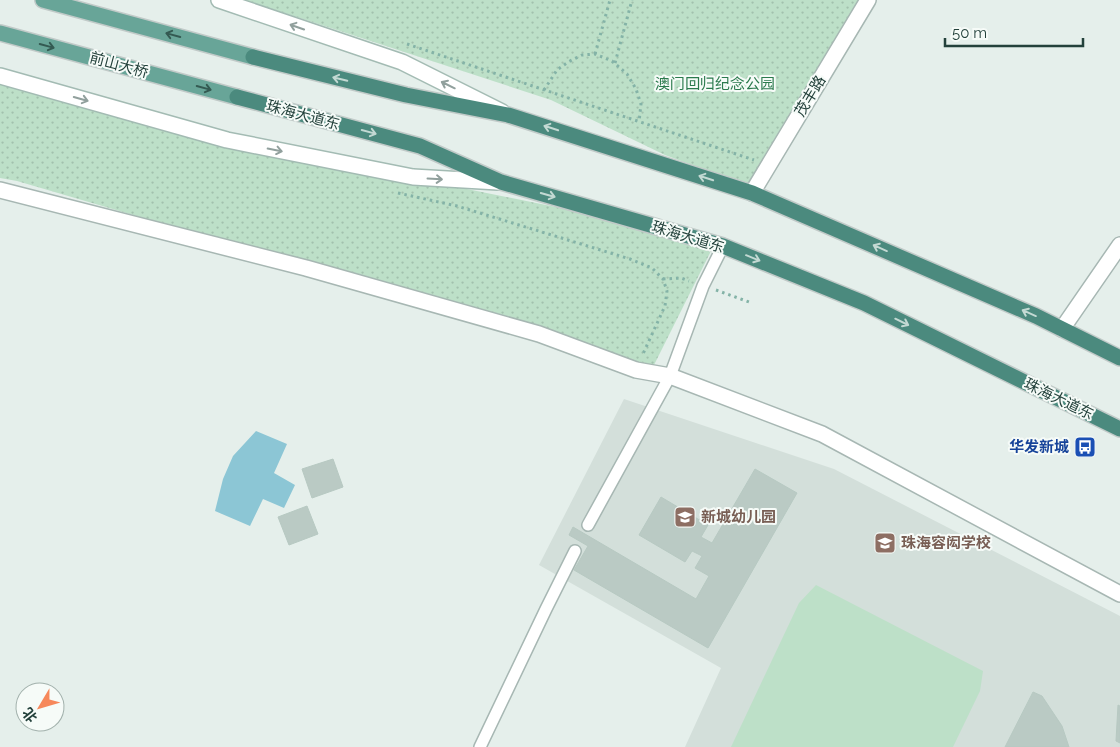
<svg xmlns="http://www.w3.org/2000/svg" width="1120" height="747" font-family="Raleway,'Noto Sans SC',sans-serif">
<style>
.built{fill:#d3dfda}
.grass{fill:url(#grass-dots)}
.pitch{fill:#bde0c8}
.water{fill:#8cc6d5}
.building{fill:#bacac4;stroke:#b7c9c2}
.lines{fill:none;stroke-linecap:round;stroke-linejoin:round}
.service-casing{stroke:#a7b7b3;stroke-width:14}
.minor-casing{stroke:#a7b7b3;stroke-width:18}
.tertiary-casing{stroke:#a7b7b3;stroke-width:18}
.secondary-casing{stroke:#a3bbb3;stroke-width:18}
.primary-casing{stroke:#c1cac8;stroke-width:18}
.trunk-casing{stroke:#c1cac8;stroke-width:18}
.path{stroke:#84b3a7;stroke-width:3;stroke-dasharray:2.5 4;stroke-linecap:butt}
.service{stroke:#fff;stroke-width:11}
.minor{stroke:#fff;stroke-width:15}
.tertiary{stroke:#fff;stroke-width:15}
.secondary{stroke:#fff;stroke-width:15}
.primary{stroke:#68a598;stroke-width:15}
.trunk{stroke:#4b8a7e;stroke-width:15}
.oneway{stroke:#91a09d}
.oneway2{stroke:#345a52}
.oneway3{stroke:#c3d9d3}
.labels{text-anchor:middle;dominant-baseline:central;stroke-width:4;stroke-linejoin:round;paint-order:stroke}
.street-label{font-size:15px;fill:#23413b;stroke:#f6fbf8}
.park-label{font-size:15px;fill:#2b7a4d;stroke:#f6fbf8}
.transit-label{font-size:15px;font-weight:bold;fill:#164399;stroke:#f6fbf8;text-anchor:end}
.education-label{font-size:15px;font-weight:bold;fill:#785e54;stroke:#f6fbf8;text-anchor:start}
</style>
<defs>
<pattern id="grass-dots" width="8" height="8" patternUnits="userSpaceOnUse" patternTransform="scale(1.25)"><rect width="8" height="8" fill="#bde0c8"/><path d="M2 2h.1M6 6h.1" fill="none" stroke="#a2c1ad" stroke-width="1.8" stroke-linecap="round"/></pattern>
</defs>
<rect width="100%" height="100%" fill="#e5efeb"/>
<polygon class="built" points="624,399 834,469 1120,616 1120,747 685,747 721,668 539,565"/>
<g class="grass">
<polygon points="245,0 863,0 752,187 665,155 551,100"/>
<polygon points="0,79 226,140 644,225 711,251 653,367 17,181 0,178"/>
</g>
<polygon class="pitch" points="816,585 983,671 980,691 953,747 731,747 799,603"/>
<polygon class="water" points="256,431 287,444 274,473 295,485 284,508 263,499 250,526 215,511 223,479 233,456"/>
<g class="building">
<polygon points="333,459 343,487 312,498 302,469"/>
<polygon points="755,469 797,493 708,648 574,570 588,546 569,535 573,527 696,599 709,576 695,568 702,556 692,551 685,562 639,535 661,497 708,525 701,537 712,543"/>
<polygon points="307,506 318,534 289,545 278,517"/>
<polygon points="1033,692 1042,696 1062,726 1069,747 1005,747"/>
<polygon points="1118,705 1120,706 1120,743 1116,741"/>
</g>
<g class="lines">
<g class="service-casing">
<g id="service">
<polyline points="588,525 670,376 703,286 723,246"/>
<polyline points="480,747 546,609 575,551"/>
</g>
</g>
<g class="minor-casing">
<polyline id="minor" points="1062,329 1120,245"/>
</g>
<g class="tertiary-casing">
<g id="tertiary">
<polyline points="0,190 306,268 539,334 636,370 670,376 822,434 1120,594"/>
<polyline points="752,193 868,0"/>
</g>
</g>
<g class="secondary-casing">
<g id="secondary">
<polyline points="219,0 402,62 502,112"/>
<polyline points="0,76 227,140 413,177 498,182"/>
</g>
</g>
<g class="primary-casing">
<g id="primary">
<polyline points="43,0 253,57"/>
<polyline points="0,33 237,97"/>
</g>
</g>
<g class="trunk-casing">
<g id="trunk">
<polyline points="253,57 406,95 508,115 752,193 1036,316 1120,358"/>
<polyline points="237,97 420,146 501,182 723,246 864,303 1120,429"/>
</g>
</g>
<g class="path">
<polyline points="407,44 754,160"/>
<polyline points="595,54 610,0"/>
<polyline points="615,63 632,0"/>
<polyline points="544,90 557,70 568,62 582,55 595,54 612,61 627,74 636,89 641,104 639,122"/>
<polyline points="398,193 457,206 630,259 652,268 663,279 667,291 665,306 642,356"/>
<polyline points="663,279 681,278 689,281"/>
<polyline points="716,290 749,302"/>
</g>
<use href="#service" class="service"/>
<use href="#minor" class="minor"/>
<use href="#tertiary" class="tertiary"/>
<use href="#secondary" class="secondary"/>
<use href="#primary" class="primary"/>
<use href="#trunk" class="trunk"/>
</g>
<defs><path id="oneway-shaft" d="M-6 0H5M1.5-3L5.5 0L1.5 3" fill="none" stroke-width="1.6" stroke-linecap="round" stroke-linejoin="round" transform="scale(1.25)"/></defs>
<g class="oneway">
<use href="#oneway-shaft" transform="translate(297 27) rotate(-161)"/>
<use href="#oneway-shaft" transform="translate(448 85) rotate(-154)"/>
<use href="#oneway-shaft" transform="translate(81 99) rotate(16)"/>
<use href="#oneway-shaft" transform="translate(275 150) rotate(11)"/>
<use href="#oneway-shaft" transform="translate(435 179) rotate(3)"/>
</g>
<g class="oneway2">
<use href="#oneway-shaft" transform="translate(173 35) rotate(-165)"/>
<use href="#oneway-shaft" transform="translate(47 46) rotate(15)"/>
<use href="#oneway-shaft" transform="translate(204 88) rotate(15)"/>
</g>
<g class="oneway3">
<use href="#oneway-shaft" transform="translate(340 79) rotate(-166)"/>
<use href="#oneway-shaft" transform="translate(551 128) rotate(-162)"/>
<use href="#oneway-shaft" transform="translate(369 132) rotate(15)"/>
<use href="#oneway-shaft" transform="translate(706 178) rotate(-162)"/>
<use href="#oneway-shaft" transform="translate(548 195) rotate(16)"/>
<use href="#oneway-shaft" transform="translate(880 248) rotate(-156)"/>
<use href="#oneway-shaft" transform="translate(753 258) rotate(22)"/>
<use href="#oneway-shaft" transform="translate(1029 313) rotate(-156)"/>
<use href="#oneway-shaft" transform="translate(902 322) rotate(26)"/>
</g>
<defs>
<g id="bus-square" transform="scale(1.125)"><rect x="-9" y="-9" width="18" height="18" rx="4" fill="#1a4fb4" stroke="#f6fbf8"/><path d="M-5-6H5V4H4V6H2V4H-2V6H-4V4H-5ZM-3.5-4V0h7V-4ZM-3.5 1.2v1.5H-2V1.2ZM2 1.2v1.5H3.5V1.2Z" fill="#fff"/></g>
<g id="school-square" transform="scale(1.125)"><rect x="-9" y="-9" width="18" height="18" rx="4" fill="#8d6e63" stroke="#f6fbf8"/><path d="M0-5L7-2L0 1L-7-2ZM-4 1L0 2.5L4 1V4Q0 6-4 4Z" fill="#fff"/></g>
</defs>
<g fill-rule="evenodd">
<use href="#bus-square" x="1085" y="447"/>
<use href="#school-square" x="685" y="517"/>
<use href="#school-square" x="885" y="543"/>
</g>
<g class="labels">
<g class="street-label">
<text transform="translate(119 65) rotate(15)">前山大桥</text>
<text transform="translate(810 96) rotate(-59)">茂丰路</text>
<text transform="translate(303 115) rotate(15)">珠海大道东</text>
<text transform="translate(688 237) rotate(17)">珠海大道东</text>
<text transform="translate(1059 399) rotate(26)">珠海大道东</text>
</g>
<g class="park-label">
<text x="715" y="84">澳门回归纪念公园</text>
</g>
<g class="transit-label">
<text x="1069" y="447">华发新城</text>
</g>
<g class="education-label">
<text x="701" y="517">新城幼儿园</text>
<text x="901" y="543">珠海容闳学校</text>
</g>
</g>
<g transform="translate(40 707) rotate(232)"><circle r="24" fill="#f6fbf8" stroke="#a2b1ac"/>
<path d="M0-4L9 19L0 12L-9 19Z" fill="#f6885b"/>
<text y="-8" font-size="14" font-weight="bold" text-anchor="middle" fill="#23413b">北</text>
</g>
<path d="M945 38v8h138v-8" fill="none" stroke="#23413b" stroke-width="2.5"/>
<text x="952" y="38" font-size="15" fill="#23413b" stroke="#f6fbf8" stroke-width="4" paint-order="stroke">50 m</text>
</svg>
